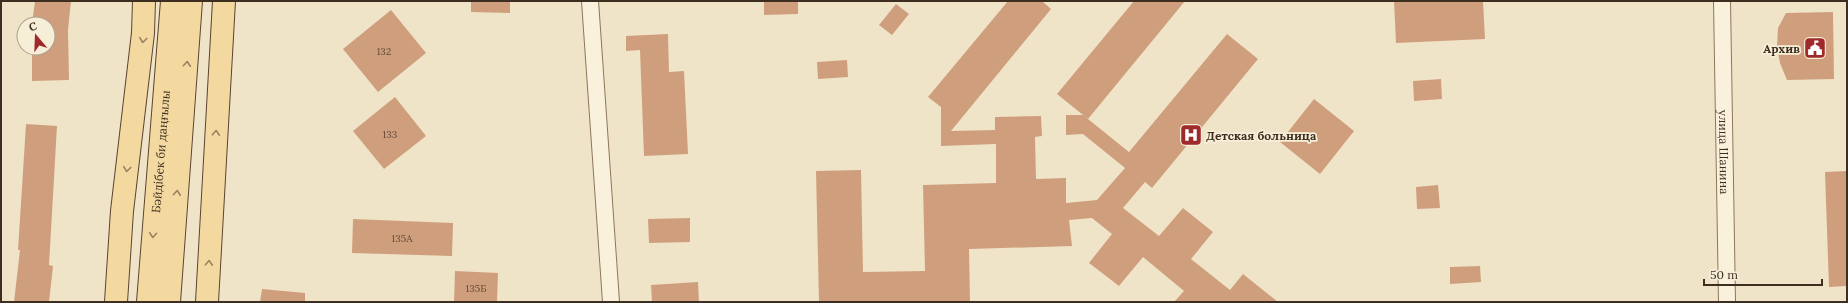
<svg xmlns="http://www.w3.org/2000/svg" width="1848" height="303" font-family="Lora,serif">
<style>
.building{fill:#cf9f7d}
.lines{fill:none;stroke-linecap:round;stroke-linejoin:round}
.minor-casing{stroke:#8d765c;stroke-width:18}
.primary-casing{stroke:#5b4430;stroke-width:24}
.minor{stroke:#faf1dc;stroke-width:16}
.primary{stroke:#f3d9a0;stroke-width:22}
.oneway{stroke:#988460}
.labels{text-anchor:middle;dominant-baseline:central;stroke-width:3.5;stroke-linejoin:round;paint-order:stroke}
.number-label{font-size:10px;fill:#624a37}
.poi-label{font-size:12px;font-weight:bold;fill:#3d2e20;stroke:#f7eed8;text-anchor:end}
.street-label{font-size:12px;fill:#3d2e20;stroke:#f7eed8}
</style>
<rect width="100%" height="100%" fill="#f0e4c8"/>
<g class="building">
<polygon points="35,1 71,1 68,30 69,80 32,81 32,48 48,48 48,24 32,24"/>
<polygon points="471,1 510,1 510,13 471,12"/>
<polygon points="764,1 798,1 798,14 764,15"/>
<polygon points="1008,1 1042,1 1051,9 951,131 995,130 995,117 1041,116 1042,136 1035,137 1036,179 1066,178 1066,203 1097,200 1125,168 1083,134 1066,135 1066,115 1083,115 1129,152 1227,34 1258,59 1152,188 1145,182 1123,208 1159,236 1183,208 1213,232 1191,259 1230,290 1243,274 1278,302 1174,302 1184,291 1143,257 1119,286 1089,263 1112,234 1092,218 1069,220 1072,246 969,249 970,302 819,302 816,171 861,170 863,272 925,271 923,185 996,183 996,144 941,146 941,107 928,97"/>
<polygon points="1134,1 1185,1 1088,119 1057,94"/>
<polygon points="1394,1 1483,1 1485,39 1396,43"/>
<polygon points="896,4 909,14 892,35 879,25"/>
<polygon points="391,10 426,53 378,92 343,49"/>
<polygon points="1833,12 1834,79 1787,80 1780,63 1777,47 1778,28 1786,13"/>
<polygon points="668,34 669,72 684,71 688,154 644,156 640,50 626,51 626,36"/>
<polygon points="847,60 848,77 818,79 817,62"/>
<polygon points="1441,79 1442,99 1414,101 1413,81"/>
<polygon points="395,97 426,136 384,169 353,131"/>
<polygon points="1314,99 1354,131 1320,174 1280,142"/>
<polygon points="26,124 57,126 49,265 53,266 49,302 14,302 20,250 18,250"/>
<polygon points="1847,171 1847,286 1829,287 1825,172"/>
<polygon points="1438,185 1440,208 1417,209 1416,187"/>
<polygon points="690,218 690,242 649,243 648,219"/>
<polygon points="353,219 453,223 452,256 352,253"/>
<polygon points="1480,266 1481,282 1450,284 1450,267"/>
<polygon points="455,271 498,273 497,302 454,302"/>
<polygon points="698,282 699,302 652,302 651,285"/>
<polygon points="262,289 305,293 305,302 260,302"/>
</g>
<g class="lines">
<g class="minor-casing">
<g id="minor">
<polyline points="590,1 611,302"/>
<path id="s1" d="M1722,1L1727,302"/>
</g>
</g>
<g class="primary-casing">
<g id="primary">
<polyline points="116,302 122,211 143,33 144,1"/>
<path id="s2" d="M148,302L172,1"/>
<polyline points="169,302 191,1"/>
<polyline points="207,302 224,1"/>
</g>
</g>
<use href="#minor" class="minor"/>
<use href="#primary" class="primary"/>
</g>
<defs><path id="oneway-chevron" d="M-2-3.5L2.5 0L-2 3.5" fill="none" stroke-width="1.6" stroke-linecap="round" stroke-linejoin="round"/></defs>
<g class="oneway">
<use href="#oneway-chevron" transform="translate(143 40) rotate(97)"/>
<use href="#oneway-chevron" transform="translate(187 64) rotate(-86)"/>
<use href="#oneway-chevron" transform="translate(216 133) rotate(-87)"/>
<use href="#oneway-chevron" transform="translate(127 169) rotate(97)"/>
<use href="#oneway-chevron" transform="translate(177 193) rotate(-86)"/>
<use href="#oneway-chevron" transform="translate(153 235) rotate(95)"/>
<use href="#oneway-chevron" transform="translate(209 263) rotate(-87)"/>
</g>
<defs>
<g id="civic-square" transform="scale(1.15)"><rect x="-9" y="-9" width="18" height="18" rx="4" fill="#9e2a2b" stroke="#f7eed8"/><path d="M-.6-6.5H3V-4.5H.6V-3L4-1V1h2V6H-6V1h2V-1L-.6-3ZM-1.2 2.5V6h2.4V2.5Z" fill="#fff"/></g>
<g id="hospital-square" transform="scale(1.15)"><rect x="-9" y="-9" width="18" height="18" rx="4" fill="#9e2a2b" stroke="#f7eed8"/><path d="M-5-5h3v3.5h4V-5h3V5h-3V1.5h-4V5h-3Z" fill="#fff"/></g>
</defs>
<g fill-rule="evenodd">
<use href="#civic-square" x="1815" y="48"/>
<use href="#hospital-square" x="1191" y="135"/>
</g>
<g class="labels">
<g class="number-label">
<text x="384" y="51">132</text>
<text x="390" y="134">133</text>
<text x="402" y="238">135А</text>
<text x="476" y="288">135Б</text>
</g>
<g class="poi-label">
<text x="1800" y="48">Архив</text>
<text x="1206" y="135" text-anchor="start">Детская больница</text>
</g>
<g class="street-label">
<text stroke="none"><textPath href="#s2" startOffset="151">Бәйдібек би даңғылы</textPath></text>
<text stroke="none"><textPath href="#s1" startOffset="151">улица Шанина</textPath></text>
</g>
</g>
<rect width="1848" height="303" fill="none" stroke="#3d2e20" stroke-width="4"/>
<g transform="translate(36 36) rotate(341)"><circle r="19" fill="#f7eed8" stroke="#ada18e"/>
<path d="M0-3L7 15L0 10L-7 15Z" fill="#9e2a2b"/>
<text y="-6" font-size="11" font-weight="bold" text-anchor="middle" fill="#3d2e20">С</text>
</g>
<path d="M1704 279v6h118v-6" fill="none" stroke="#3d2e20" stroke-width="2"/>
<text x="1710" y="279" font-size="12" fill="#3d2e20" stroke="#f7eed8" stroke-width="3" paint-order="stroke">50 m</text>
</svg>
